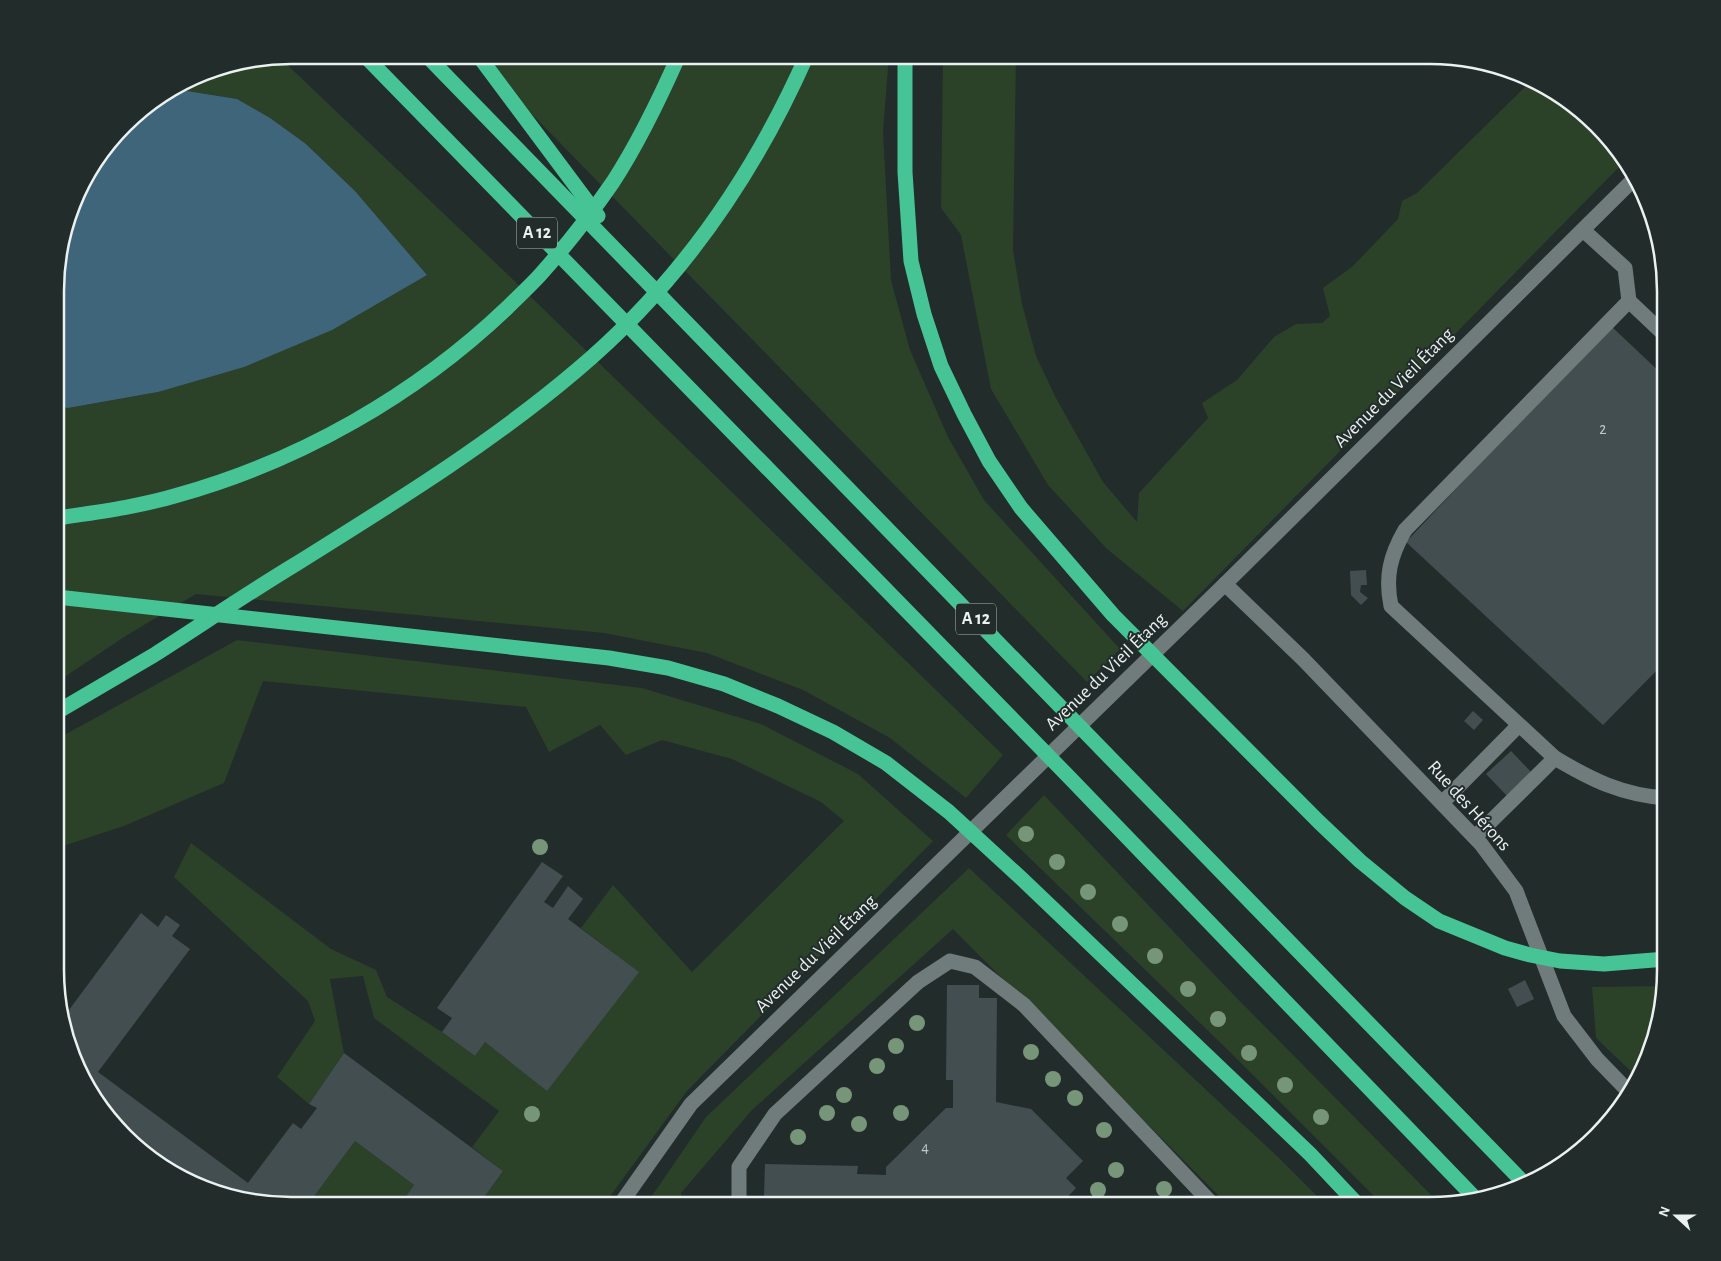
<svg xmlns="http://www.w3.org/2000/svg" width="1721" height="1261" font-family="'Alegreya Sans',sans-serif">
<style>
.green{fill:#2b4128}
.water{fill:#3f657a}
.building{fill:#434e50}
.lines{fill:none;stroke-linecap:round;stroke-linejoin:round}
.minor{stroke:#707c7b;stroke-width:15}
.highway{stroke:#46c496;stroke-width:15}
.tree{fill:#779578}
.labels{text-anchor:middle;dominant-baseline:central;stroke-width:4;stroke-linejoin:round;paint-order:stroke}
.number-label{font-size:16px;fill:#c0c8c8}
.shield{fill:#222c2b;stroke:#aeb6b5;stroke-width:1}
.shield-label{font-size:18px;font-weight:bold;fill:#eaf1f0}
.street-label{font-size:19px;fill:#eaf1f0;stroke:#222c2b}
.rim{fill:none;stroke:#eaf1f0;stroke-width:2.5}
</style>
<rect width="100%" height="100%" fill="#222c2b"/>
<g class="green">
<polygon points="474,55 889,55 883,132 891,280 910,350 948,437 984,500 1120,649 1087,682"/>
<polygon points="943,55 1016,55 1013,250 1022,304 1036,356 1056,398 1103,482 1137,522 1139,493 1208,418 1202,403 1237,380 1274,337 1296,324 1322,323 1330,316 1323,288 1353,266 1398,219 1402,201 1417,193 1532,80 1574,104 1623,163 1183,611 1107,549 1048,485 991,389 961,235 941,208"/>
<polygon points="279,57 502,269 1003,755 966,798 890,738 803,690 707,653 604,633 196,594 124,637 57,682 57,407 68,408 158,392 427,275 355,191 306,144 237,99 175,89 201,73"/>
<polygon points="237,640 642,688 761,724 858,774 933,841 687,1091 603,1206 478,1206 503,1171 472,1147 499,1111 374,1018 363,976 330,979 344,1053 309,1104 277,1077 315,1021 308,1001 174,877 191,843 331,949 376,970 387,997 442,1032 475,1056 485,1042 547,1090 638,972 581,928 613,885 692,972 844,821 821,802 732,759 662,740 626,755 600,725 549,752 526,707 263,681 224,783 124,826 57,848 57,739"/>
<polygon points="1044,795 1226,987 1440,1204 1431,1206 1384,1206 1231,1053 1006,835"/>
<polygon points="969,868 1278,1157 1327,1206 1229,1206 953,929 752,1110 681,1193 684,1206 645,1206 706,1117"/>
<polygon points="1665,986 1653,1047 1637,1077 1596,1038 1592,987"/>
<polygon points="355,1141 414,1185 399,1206 307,1206"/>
</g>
<polygon class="water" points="175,89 237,99 270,118 306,144 355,191 427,275 332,330 244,367 158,392 68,408 57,407 57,260 79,186 135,114"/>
<g class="building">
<polygon points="1664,269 1666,275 1666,282 1658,275"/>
<polygon points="1610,325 1666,378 1666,661 1603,725 1406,542"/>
<polygon points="1366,570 1367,585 1361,585 1360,592 1368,598 1361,605 1351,595 1350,571"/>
<polygon points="1473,711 1483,720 1474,730 1464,721"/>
<polygon points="1511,751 1532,773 1508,797 1486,774"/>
<polygon points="542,862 563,876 544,902 553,908 568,886 583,899 568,919 639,972 547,1091 485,1042 475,1056 442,1032 452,1018 437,1008"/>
<polygon points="141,913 158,927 166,915 180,925 172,936 190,949 98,1072 248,1183 293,1123 301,1129 317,1108 309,1104 344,1053 503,1171 478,1206 399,1206 414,1185 355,1141 307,1206 275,1206 201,1188 147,1157 86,1088 63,1018"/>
<polygon points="1525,980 1534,999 1517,1007 1508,989"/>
<polygon points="947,985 979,985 979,998 997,998 996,1102 1031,1109 1083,1161 1066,1178 1076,1188 1059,1206 778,1206 779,1196 764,1196 765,1164 858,1166 857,1174 886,1175 886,1167 946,1108 953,1108 953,1080 946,1080"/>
</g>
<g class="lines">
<g class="minor">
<polyline points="1583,230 1625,268 1629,301 1666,336"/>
<polyline points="1225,584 1303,659 1481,844 1516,891 1564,1016 1597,1059 1629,1092"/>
<path d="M1555,758L1391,606C1385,577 1390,556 1405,530L1629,301"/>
<polyline points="1442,803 1519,725"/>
<path d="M1475,837L1555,758C1592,780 1622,795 1666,798"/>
<polyline points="619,1206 691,1104 1225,584 1635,178"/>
<polyline points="742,1206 739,1196 739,1167 775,1114 918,982 950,961 975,967 1024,1005 1214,1206"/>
</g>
<g class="highway">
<polyline points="364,55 1069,777 1473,1196"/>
<polyline points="426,55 1525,1184"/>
<polyline points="478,55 598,216"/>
<polyline points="905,55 905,172 911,261 924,314 941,366 964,414 989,461 1021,508 1113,615 1319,822 1360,861 1405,898 1439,921 1505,948 1530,955 1560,961 1604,964 1666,959"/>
<path d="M57,518C97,512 138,507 178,495C300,461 416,395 508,307C519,296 530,286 540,275C566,246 591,214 613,182C639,142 660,98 679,55"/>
<polyline points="57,597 609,658 668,668 724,684 778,706 833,732 886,763 949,812 1022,879 1310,1154 1359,1206"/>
<path d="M57,712C89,693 122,674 154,655C201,625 248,593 296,564C392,504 490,444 577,370C678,285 754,175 807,55"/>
</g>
</g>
<g class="tree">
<circle cx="1026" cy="834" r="8"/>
<circle cx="540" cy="847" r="8"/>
<circle cx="1057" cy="862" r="8"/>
<circle cx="1088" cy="892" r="8"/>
<circle cx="1120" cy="924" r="8"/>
<circle cx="1155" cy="956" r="8"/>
<circle cx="1188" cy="989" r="8"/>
<circle cx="1218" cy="1019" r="8"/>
<circle cx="917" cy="1023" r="8"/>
<circle cx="896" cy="1046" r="8"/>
<circle cx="1031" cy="1052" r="8"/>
<circle cx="1249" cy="1053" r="8"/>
<circle cx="877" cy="1066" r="8"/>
<circle cx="1053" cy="1079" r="8"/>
<circle cx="1285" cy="1085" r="8"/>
<circle cx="844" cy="1095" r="8"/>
<circle cx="1075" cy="1098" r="8"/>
<circle cx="827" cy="1113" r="8"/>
<circle cx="901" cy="1113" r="8"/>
<circle cx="532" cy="1114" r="8"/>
<circle cx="1321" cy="1117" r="8"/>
<circle cx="859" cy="1124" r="8"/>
<circle cx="1104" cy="1130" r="8"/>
<circle cx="798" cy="1137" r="8"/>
<circle cx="1116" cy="1170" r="8"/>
<circle cx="1164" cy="1189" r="8"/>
<circle cx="1098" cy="1190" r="8"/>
</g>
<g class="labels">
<g class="number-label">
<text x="1603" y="429">2</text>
<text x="925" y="1147">4</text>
</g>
<g class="shield">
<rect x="517" y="217.5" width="40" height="31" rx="4"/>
<rect x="956" y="603.5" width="40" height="31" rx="4"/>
</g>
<g class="shield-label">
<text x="537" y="233">A 12</text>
<text x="976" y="619">A 12</text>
</g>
<g class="street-label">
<text transform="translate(1394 388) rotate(-45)">Avenue du Vieil Étang</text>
<text transform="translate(1106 672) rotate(-44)">Avenue du Vieil Étang</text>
<text transform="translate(1469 806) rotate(48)">Rue des Hérons</text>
<text transform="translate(816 954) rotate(-44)">Avenue du Vieil Étang</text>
</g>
</g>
<path d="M0 0H1721V1261H0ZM291 64H1430A227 227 0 0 1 1657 291V970A227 227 0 0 1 1430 1197H291A227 227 0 0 1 64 970V291A227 227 0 0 1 291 64Z" fill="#222c2b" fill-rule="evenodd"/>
<path class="rim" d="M291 64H1430A227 227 0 0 1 1657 291V970A227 227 0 0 1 1430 1197H291A227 227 0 0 1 64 970V291A227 227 0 0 1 291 64Z"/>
<g transform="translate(1676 1216) rotate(291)" stroke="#222c2b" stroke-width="4" paint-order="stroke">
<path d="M0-4L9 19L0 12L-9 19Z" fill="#eaf1f0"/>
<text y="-8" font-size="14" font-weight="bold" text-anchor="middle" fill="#eaf1f0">N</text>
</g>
</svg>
